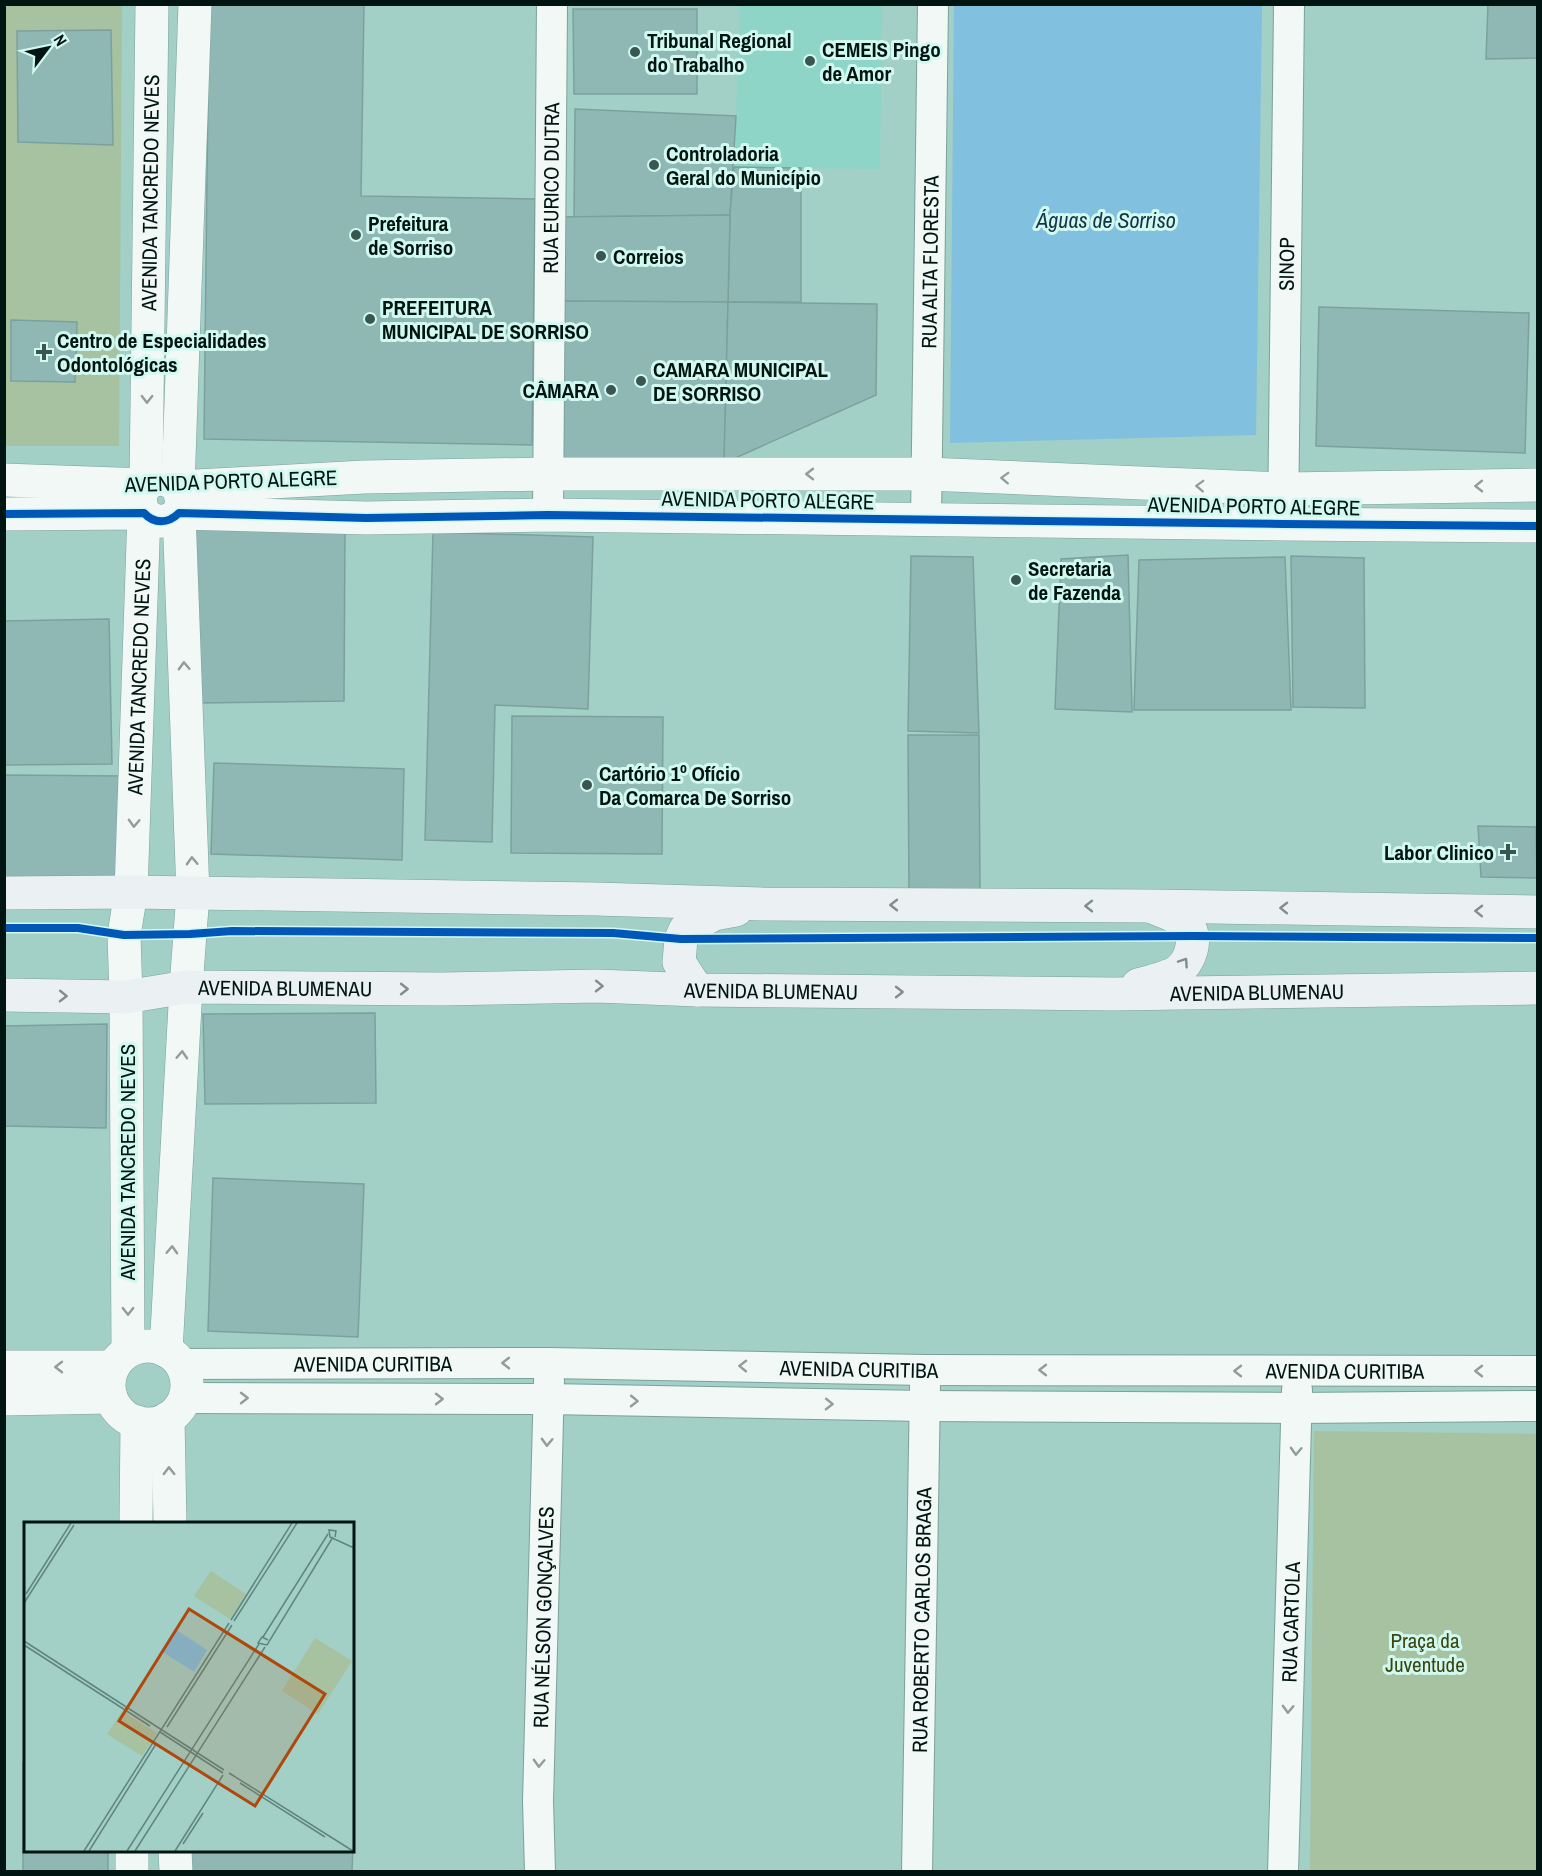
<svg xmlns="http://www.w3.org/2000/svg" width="1542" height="1876" font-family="'Archivo Narrow',sans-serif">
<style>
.built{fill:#8ed5c7}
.green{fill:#a6c2a1}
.water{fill:#81c0de}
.building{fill:#8fb8b5;stroke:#7ca19d;stroke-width:1.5}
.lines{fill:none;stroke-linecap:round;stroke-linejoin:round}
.minor-casing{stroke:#7da19a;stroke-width:32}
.tertiary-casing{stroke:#7da19a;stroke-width:34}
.secondary-casing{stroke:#7da19a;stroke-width:34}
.minor{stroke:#f1f8f6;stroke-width:30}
.tertiary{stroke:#f1f8f6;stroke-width:33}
.secondary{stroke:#ebf1f3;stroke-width:33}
.cycleway-casing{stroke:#d2f9f0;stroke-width:11}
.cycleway{stroke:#0057b8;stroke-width:8}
.oneway{stroke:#919d9a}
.oneway2{stroke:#818e8d}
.poi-dot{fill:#395650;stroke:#d2f9f0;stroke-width:2}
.labels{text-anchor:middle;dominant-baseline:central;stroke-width:6;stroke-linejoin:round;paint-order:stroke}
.poi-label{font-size:21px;font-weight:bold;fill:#001511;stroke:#d2f9f0;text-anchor:start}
.street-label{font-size:21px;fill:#001511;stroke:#d2f9f0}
.park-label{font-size:21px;fill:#3b450e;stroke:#d2f9f0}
.water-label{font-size:22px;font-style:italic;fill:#133347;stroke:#d2f9f0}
.inset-road{fill:none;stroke:#61857e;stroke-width:1.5}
.view{fill:#ae480d;fill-opacity:0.15;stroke:#ae480d;stroke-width:3}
.inset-edge{fill:none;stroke:#001511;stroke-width:3}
</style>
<rect width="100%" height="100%" fill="#a2cfc6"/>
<polygon class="built" points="740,5 882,5 880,169 734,167"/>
<g class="green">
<polygon points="5,5 122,5 119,446 5,446"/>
<polygon points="1314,1431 1537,1434 1537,1871 1310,1871"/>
</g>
<polygon class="water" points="954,5 1262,5 1256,435 950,443"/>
<g class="building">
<polygon points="209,4 364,4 361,196 535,199 532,445 204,439"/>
<polygon points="1488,4 1538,4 1538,58 1486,59"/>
<polygon points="573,9 697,9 697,94 574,94"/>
<polygon points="111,30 113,145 18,142 17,31"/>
<polygon points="575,109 736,116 730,215 574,217"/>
<polygon points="734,167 801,168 801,302 728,302 730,215"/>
<polygon points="730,215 728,302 556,301 555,217"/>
<polygon points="556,301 728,302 724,463 554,460"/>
<polygon points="728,302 877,304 876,395 724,463"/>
<polygon points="1319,307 1529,313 1525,453 1316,446"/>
<polygon points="11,320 77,322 75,382 11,381"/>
<polygon points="192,527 345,528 344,701 198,703"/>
<polygon points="433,532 593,537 588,709 495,705 492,842 425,840"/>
<polygon points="1128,555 1132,712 1055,709 1061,559"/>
<polygon points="911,556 973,557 979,733 908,731"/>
<polygon points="1291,556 1364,558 1365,708 1293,707"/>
<polygon points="1285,557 1291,710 1134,710 1139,560"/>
<polygon points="109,619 112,764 4,765 4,621"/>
<polygon points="512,716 663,717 662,854 511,853"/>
<polygon points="908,735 979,735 980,894 909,895"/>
<polygon points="214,763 404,769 402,860 211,854"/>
<polygon points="4,775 124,776 123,885 4,882"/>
<polygon points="1478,826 1536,827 1537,878 1481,877"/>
<polygon points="375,1013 376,1103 205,1104 203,1014"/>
<polygon points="107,1024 106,1128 4,1126 4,1026"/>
<polygon points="213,1178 364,1184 358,1337 208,1331"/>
<polygon points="23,1763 26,1763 26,1850 108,1850 108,1872 23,1872"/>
<polygon points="353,1844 352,1872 184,1872 184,1850 352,1850"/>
</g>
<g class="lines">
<g class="minor-casing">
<g id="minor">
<path id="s1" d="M548,515L552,4"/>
<path id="s2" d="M926,520L933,4"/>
<path id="s3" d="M1283,524L1289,4"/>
<path id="s4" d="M181,1364L549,1363L925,1370L1538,1371"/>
<polyline points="185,1398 548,1399 924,1406 1297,1408 1538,1406"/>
<path id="s5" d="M540,1872L538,1801L549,1381"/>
<path id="s6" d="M917,1872L925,1386"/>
<path id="s7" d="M1283,1872L1297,1390"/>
</g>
</g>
<g class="tertiary-casing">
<g id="tertiary">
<path d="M4,480L146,485C157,476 167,478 178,487L364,477L548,474H927L1285,489L1538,485"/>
<path d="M4,514L144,513C154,524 168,524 179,513L366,518L548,515L1283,524L1538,526"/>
<circle cx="148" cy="1385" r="39"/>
<path id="s8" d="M128,1351L126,997L124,935L131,892L144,513C139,503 139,494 146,485L152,4"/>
<polyline points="166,1351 186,987 193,894 179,513 182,501 178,487 195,4"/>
<polyline points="4,1367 113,1367"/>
<polyline points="4,1399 111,1397"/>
<polyline points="168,1418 170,1524"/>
<polyline points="136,1524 137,1422"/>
<polyline points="175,1850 176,1872"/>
<polyline points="132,1872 132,1850"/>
</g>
</g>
<g class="secondary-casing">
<g id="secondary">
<polyline points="4,893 131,892 596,899 762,904 1151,906 1538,912"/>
<path d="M1138,985C1148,982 1170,977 1178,971C1192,960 1200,932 1183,921C1174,915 1162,911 1152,907"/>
<polyline points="697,990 679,962 681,939 685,930 714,914 736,910"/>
<path id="s9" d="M4,995L126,997L186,987L442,989L597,986L697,990L1113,994L1538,988"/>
</g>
</g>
<use href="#minor" class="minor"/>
<use href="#tertiary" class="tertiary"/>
<use href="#secondary" class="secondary"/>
<g class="cycleway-casing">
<g id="cycleway">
<path d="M4,514L144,513C154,524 168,524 179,513L366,518L548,515L1283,524L1538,526"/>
<polyline points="4,928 78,928 124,935 190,934 232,931 613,933 681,939 1193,936 1538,938"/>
</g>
</g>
<use href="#cycleway" class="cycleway"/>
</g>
<defs><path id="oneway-chevron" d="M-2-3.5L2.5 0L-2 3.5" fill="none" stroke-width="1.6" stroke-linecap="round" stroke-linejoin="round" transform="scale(1.5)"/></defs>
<g class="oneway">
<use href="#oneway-chevron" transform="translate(147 399) rotate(91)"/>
<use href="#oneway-chevron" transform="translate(810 474) rotate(-180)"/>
<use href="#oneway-chevron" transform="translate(1005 478) rotate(-178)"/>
<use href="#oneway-chevron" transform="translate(1200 486) rotate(-178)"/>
<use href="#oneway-chevron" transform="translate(1479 486) rotate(179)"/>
<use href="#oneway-chevron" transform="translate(184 666) rotate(-92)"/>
<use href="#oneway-chevron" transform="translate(134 823) rotate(92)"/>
<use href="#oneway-chevron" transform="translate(192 861) rotate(-92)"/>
<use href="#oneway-chevron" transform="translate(182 1055) rotate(-87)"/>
<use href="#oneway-chevron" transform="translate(172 1250) rotate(-87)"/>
<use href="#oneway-chevron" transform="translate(128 1311) rotate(90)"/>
<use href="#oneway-chevron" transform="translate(506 1363) rotate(180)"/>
<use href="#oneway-chevron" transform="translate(743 1366) rotate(-179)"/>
<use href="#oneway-chevron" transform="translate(59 1367) rotate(-180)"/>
<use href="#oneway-chevron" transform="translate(1043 1370) rotate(-180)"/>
<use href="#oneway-chevron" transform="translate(1238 1371) rotate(-180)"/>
<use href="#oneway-chevron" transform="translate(1479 1371) rotate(180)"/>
<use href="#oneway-chevron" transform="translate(244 1398)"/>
<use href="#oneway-chevron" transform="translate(439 1399)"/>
<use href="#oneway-chevron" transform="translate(634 1401) rotate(1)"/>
<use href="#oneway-chevron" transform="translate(829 1404) rotate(1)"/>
<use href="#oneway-chevron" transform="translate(547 1442) rotate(92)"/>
<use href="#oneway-chevron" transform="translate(1296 1451) rotate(92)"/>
<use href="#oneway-chevron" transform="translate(169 1471) rotate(-91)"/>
<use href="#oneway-chevron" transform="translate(1288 1709) rotate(92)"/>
<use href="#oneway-chevron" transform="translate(539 1763) rotate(92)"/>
</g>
<g class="oneway2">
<use href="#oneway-chevron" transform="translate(894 905) rotate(-180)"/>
<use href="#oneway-chevron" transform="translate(1089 906) rotate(-180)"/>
<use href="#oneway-chevron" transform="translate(1284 908) rotate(-179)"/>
<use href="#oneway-chevron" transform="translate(1479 911) rotate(-179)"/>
<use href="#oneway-chevron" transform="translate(1184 962) rotate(-56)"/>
<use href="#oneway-chevron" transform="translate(599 986) rotate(1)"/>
<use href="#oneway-chevron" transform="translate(404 989)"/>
<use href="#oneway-chevron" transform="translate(899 992)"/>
<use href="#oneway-chevron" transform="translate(63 996) rotate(1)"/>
</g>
<g class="poi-dot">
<circle cx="635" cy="52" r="6"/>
<circle cx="810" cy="61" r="6"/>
<circle cx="654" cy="165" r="6"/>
<circle cx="356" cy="235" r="6"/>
<circle cx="601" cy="256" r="6"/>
<circle cx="370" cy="319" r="6"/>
<path d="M41 343h6v6h6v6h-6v6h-6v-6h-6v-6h6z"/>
<circle cx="641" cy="381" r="6"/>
<circle cx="611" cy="390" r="6"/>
<circle cx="1016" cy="580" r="6"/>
<circle cx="587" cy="785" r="6"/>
<path d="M1505 843h6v6h6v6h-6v6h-6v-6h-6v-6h6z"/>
</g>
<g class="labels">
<g class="poi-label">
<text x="647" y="40">Tribunal Regional<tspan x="647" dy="24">do Trabalho</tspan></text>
<text x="822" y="49">CEMEIS Pingo<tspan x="822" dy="24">de Amor</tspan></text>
<text x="666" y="153">Controladoria<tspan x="666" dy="24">Geral do Município</tspan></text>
<text x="368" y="223">Prefeitura<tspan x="368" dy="24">de Sorriso</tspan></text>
<text x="613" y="256">Correios</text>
<text x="382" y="307">PREFEITURA<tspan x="382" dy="24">MUNICIPAL DE SORRISO</tspan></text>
<text x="57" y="340">Centro de Especialidades<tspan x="57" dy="24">Odontológicas</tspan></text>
<text x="653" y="369">CAMARA MUNICIPAL<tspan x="653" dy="24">DE SORRISO</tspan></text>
<text x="599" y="390" text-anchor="end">CÂMARA</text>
<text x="1028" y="568">Secretaria<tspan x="1028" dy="24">de Fazenda</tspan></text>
<text x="599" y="773">Cartório 1º Ofício<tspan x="599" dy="24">Da Comarca De Sorriso</tspan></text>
<text x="1494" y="852" text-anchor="end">Labor Clinico</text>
</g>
<g class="street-label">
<text stroke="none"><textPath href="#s1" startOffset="327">RUA EURICO DUTRA</textPath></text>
<text stroke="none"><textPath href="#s8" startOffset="1161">AVENIDA TANCREDO NEVES</textPath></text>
<text stroke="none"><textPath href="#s2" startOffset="258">RUA ALTA FLORESTA</textPath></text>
<text stroke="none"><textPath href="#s3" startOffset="260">SINOP</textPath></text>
<text transform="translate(231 481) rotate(-2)">AVENIDA PORTO ALEGRE</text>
<text transform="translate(768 500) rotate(1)">AVENIDA PORTO ALEGRE</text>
<text transform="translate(1254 506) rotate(1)">AVENIDA PORTO ALEGRE</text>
<text stroke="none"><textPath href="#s8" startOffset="675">AVENIDA TANCREDO NEVES</textPath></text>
<text stroke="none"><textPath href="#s9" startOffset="282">AVENIDA BLUMENAU</textPath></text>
<text stroke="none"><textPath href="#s9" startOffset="768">AVENIDA BLUMENAU</textPath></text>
<text stroke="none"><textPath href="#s9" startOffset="1254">AVENIDA BLUMENAU</textPath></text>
<text transform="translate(127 1162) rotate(-90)">AVENIDA TANCREDO NEVES</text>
<text stroke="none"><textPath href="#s4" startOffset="192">AVENIDA CURITIBA</textPath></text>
<text stroke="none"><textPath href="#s4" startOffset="678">AVENIDA CURITIBA</textPath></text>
<text stroke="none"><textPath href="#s4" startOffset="1164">AVENIDA CURITIBA</textPath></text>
<text stroke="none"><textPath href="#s5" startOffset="255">RUA NÉLSON GONÇALVES</textPath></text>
<text stroke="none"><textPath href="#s6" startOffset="252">RUA ROBERTO CARLOS BRAGA</textPath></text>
<text stroke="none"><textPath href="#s7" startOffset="250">RUA CARTOLA</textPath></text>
</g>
<g class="park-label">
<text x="1425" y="1640">Praça da<tspan x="1425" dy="24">Juventude</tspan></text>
</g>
<g class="water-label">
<text x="1106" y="220">Águas de Sorriso</text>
</g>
</g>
<g transform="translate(24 1522)">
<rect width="330" height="330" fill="#a2cfc6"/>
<path d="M187,49L222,72L206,97L170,74ZM291,116L328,139L294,192L258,169ZM98,189L133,211L118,234L83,212Z" fill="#a6c2a1"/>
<path d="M151,107L183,128L170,150L137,129Z" fill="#81c0de"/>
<path class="inset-road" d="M311,15L312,9L305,8L306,15L330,26M2,72L47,1M0,81L50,3M207,98L268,1M210,99L273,1M239,115L304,12M244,118L238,115L234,121L243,123L309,15M0,119L200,248M0,123L126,204M143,205L208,103M136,210L199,251M205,251L329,329M216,261L301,315M159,322L179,291M60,329L205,101M65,329L132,222M103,329L235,122M111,329L241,125M151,329L199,253"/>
<path class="view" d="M165,87L301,172L231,284L95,199Z"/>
<rect width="330" height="330" class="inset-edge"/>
</g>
<rect width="1542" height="1876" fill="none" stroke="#001511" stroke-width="12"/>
<g transform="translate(48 48) rotate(58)" stroke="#d2f9f0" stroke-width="4.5" paint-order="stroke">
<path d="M0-4.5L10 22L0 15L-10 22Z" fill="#001511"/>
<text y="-9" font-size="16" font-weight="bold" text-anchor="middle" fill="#001511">N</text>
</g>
</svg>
